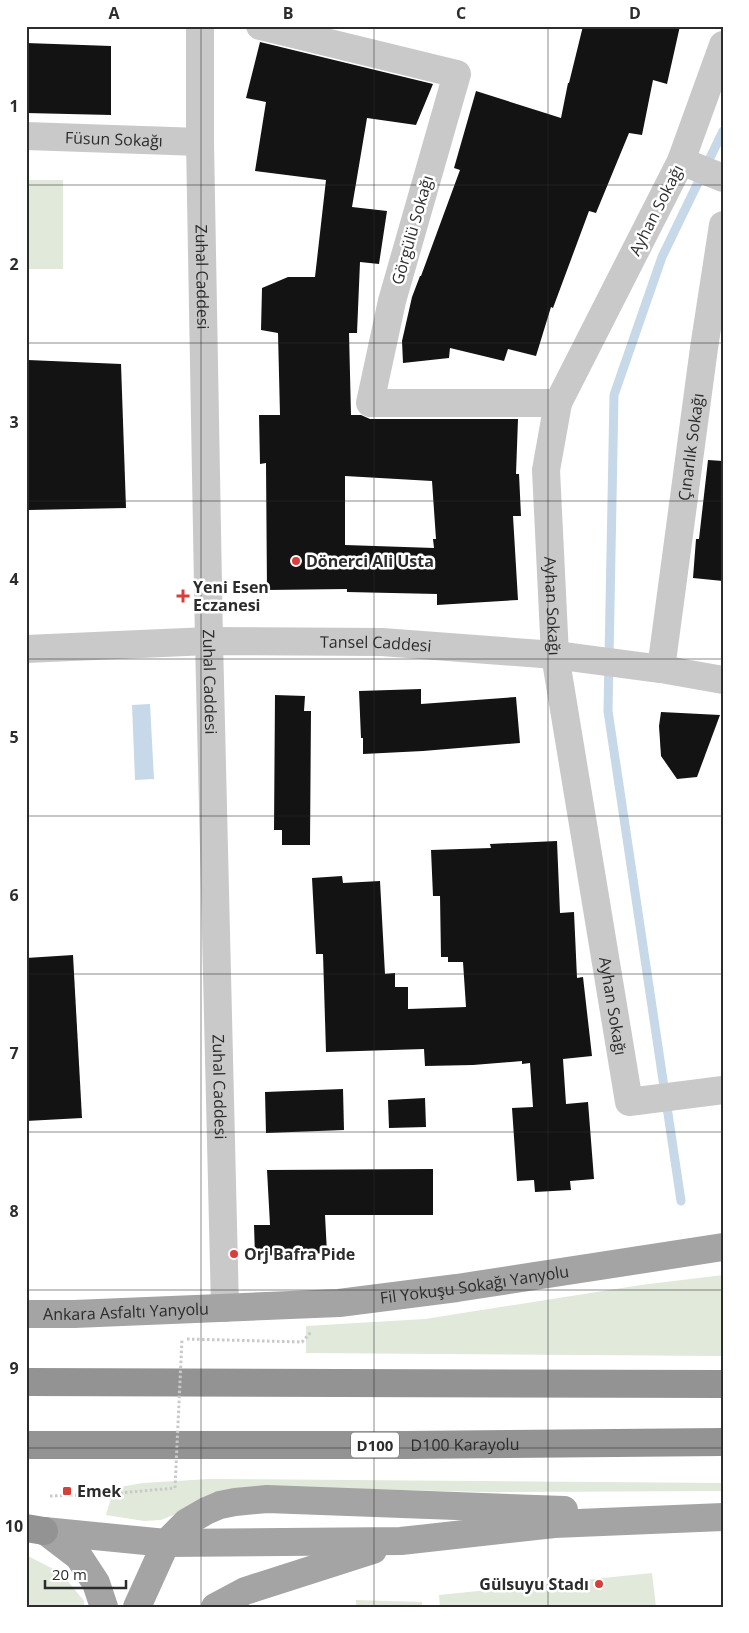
<svg xmlns="http://www.w3.org/2000/svg" width="749" height="1633" font-family="'Open Sans',sans-serif">
<style>
.green{fill:#e1e9da}
.water{fill:#c7d8e8}
.lines{fill:none;stroke-linecap:round;stroke-linejoin:round}
.stream{stroke:#c7d8e8;stroke-width:9}
.building{fill:#131313;fill-rule:evenodd}
.path{stroke:#c9c9c9;stroke-width:3;stroke-dasharray:2.5 2.5;stroke-linecap:butt}
.minor{stroke:#c9c9c9;stroke-width:28}
.major{stroke:#a4a4a4;stroke-width:28}
.highway{stroke:#939393;stroke-width:28}
.path-bridge{stroke:#c9c9c9;stroke-width:3;stroke-dasharray:2.5 2.5;stroke-linecap:butt}
.grid{fill:none;stroke:#2c2c2c;stroke-width:1;stroke-opacity:0.55}
.poi-dot{fill:#d93e38;stroke:#fff;stroke-width:2}
.labels{text-anchor:middle;dominant-baseline:central;stroke-width:5;stroke-linejoin:round;paint-order:stroke}
.shield{fill:#fff;stroke:#6b6b6b;stroke-width:1}
.shield-label{font-size:15px;font-weight:bold;fill:#2c2c2c}
.street-label{font-size:16px;fill:#2c2c2c;stroke:#fff}
.poi-label{font-size:16px;font-weight:bold;fill:#2c2c2c;stroke:#fff;text-anchor:start}
.neatline{fill:none;stroke:#2c2c2c;stroke-width:2}
.grid-label{font-size:16px;text-anchor:middle;font-weight:bold;fill:#2c2c2c}
</style>
<rect width="100%" height="100%" fill="#fff"/>
<g class="green">
<rect x="26" y="180" width="37" height="89"/>
<polygon points="723,1275 723,1356 306,1353 306,1326 425,1319 641,1285"/>
<polygon points="209,1479 723,1483 723,1491 484,1492 277,1487 201,1504 161,1520 144,1521 106,1515 114,1488 143,1483"/>
<polygon points="26,1555 61,1573 84,1601 84,1607 26,1607"/>
<polygon points="652,1573 656,1607 440,1607 439,1595"/>
<polygon points="356,1600 422,1602 422,1607 356,1607"/>
</g>
<polygon class="water" points="150,704 154,779 135,780 132,705"/>
<g class="lines">
<polyline class="stream" points="681,1201 608,711 614,395 662,257 723,131"/>
</g>
<g class="building">
<polygon points="583,26 680,26 667,84 653,80 642,135 629,133 596,213 589,211 553,308 551,307 536,356 508,349 504,361 450,348 449,358 403,363 402,341 412,297 420,276 421,276 460,170 454,168 476,91 561,118 568,83 569,83"/>
<path d="M260,42L433,84L416,125L367,118L352,207L387,211L379,264L360,262L357,333H349L351,415H361L370,419H518L516,474H519L521,516H513L518,600L437,605V594L347,592V589L267,590L266,463L260,464L259,415H280L278,333L261,330L262,288L288,277H315L326,180L255,171L266,102L246,98ZM345,476L432,481L436,539H433L434,548L345,545Z"/>
<polygon points="26,43 111,46 111,115 26,113"/>
<polygon points="28,360 121,364 126,508 29,510"/>
<polygon points="708,460 723,461 723,581 693,578 696,539 699,539"/>
<polygon points="421,689 421,704 516,697 520,743 423,751 363,754 363,738 361,738 359,691"/>
<polygon points="275,695 305,696 304,711 311,711 310,845 282,845 282,830 274,830"/>
<polygon points="661,712 720,715 697,777 677,779 661,756 659,726"/>
<polygon points="557,841 560,913 574,912 577,978 583,977 592,1056 563,1059 566,1104 588,1102 594,1179 570,1181 571,1190 535,1192 534,1180 517,1181 512,1108 533,1107 530,1063 522,1064 522,1061 473,1065 425,1066 424,1049 326,1052 323,954 316,954 312,878 342,876 343,883 380,881 385,974 395,973 395,987 408,987 408,1009 466,1007 463,962 448,962 448,957 441,957 440,896 433,896 431,850 491,848 490,844"/>
<polygon points="73,955 82,1118 26,1121 26,958"/>
<polygon points="343,1089 344,1130 266,1133 265,1092"/>
<polygon points="425,1098 426,1127 389,1128 388,1100"/>
<polygon points="433,1169 433,1215 325,1215 327,1253 255,1256 254,1225 270,1225 267,1170"/>
</g>
<g class="lines">
<g class="path">
<polyline points="187,1339 302,1342 311,1332"/>
<polyline points="50,1496 108,1494 175,1488"/>
</g>
<g class="minor">
<path id="s1" d="M200,26V142L209,641L225,1308"/>
<polyline points="260,26 457,74 392,301 370,403 558,403"/>
<path id="s2" d="M723,45L681,161L558,403L546,470L555,655L629,1102L723,1090"/>
<path id="s3" d="M26,136L200,142"/>
<polyline points="681,161 723,178"/>
<path id="s4" d="M26,649L209,641L382,642L555,655L661,669L723,680"/>
<path id="s5" d="M661,669L704,348L723,225"/>
</g>
<g class="major">
<path id="s6" d="M26,1314H74L339,1303L457,1288L723,1247"/>
<polyline points="44,1531 166,1543 401,1541 554,1524 723,1517"/>
<polyline points="45,1531 79,1557 96,1583 104,1607"/>
<polyline points="137,1607 166,1543 187,1522 206,1511 220,1505 235,1502 267,1499 564,1510"/>
<polyline points="215,1607 245,1591 373,1550"/>
</g>
<g class="highway">
<polyline points="26,1382 723,1384"/>
<path id="s7" d="M26,1445H406L723,1442"/>
<polyline points="26,1528 44,1531"/>
</g>
<polyline class="path-bridge" points="175,1488 182,1339"/>
</g>
<path class="grid" d="M201,26V1607M374,26V1607M548,26V1607M26,185H723M26,343H723M26,501H723M26,659H723M26,816H723M26,974H723M26,1132H723M26,1290H723M26,1448H723"/>
<g class="poi-dot">
<circle cx="296" cy="561" r="5"/>
<path d="M180.5 588.5h5v5h5v5h-5v5h-5v-5h-5v-5h5z"/>
<circle cx="234" cy="1254" r="5"/>
<rect x="62" y="1486" width="10" height="10" rx="2.5"/>
<circle cx="599" cy="1584" r="5"/>
</g>
<g class="labels">
<rect class="shield" x="351" y="1432.5" width="48" height="25" rx="4"/>
<g class="shield-label">
<text x="375" y="1445">D100</text>
</g>
<g class="street-label">
<text stroke="none"><textPath href="#s3" startOffset="88">Füsun Sokağı</textPath></text>
<text transform="translate(656 210) rotate(-63)">Ayhan Sokağı</text>
<text transform="translate(412 230) rotate(-74)">Görgülü Sokağı</text>
<text stroke="none"><textPath href="#s1" startOffset="251">Zuhal Caddesi</textPath></text>
<text stroke="none"><textPath href="#s5" startOffset="224">Çınarlık Sokağı</textPath></text>
<text stroke="none"><textPath href="#s2" startOffset="599">Ayhan Sokağı</textPath></text>
<text stroke="none"><textPath href="#s4" startOffset="350">Tansel Caddesi</textPath></text>
<text stroke="none"><textPath href="#s1" startOffset="656">Zuhal Caddesi</textPath></text>
<text stroke="none"><textPath href="#s2" startOffset="1004">Ayhan Sokağı</textPath></text>
<text stroke="none"><textPath href="#s1" startOffset="1061">Zuhal Caddesi</textPath></text>
<text stroke="none"><textPath href="#s6" startOffset="450">Fil Yokuşu Sokağı Yanyolu</textPath></text>
<text stroke="none"><textPath href="#s6" startOffset="100">Ankara Asfaltı Yanyolu</textPath></text>
<text stroke="none"><textPath href="#s7" startOffset="439">D100 Karayolu</textPath></text>
</g>
<g class="poi-label">
<text x="306" y="561">Dönerci Ali Usta</text>
<text x="193" y="587">Yeni Esen<tspan x="193" dy="18">Eczanesi</tspan></text>
<text x="244" y="1254">Orj Bafra Pide</text>
<text x="77" y="1491">Emek</text>
<text x="589" y="1584" text-anchor="end">Gülsuyu Stadı</text>
</g>
</g>
<rect width="749" height="1633" fill="none" stroke="#ffffff" stroke-width="55"/>
<path d="M45 1580v8h81v-8" fill="none" stroke="#2c2c2c" stroke-width="2.5"/>
<text x="52" y="1580" font-size="15" fill="#2c2c2c" stroke="#ffffff" stroke-width="4" paint-order="stroke">20 m</text>
<rect x="28" y="28" width="694" height="1578" class="neatline"/>
<g class="grid-label">
<text x="114" y="19">A</text>
<text x="288" y="19">B</text>
<text x="461" y="19">C</text>
<text x="635" y="19">D</text>
<text x="14" y="112">1</text>
<text x="14" y="270">2</text>
<text x="14" y="428">3</text>
<text x="14" y="585">4</text>
<text x="14" y="743">5</text>
<text x="14" y="901">6</text>
<text x="14" y="1059">7</text>
<text x="14" y="1217">8</text>
<text x="14" y="1374">9</text>
<text x="14" y="1532">10</text>
</g>
</svg>
